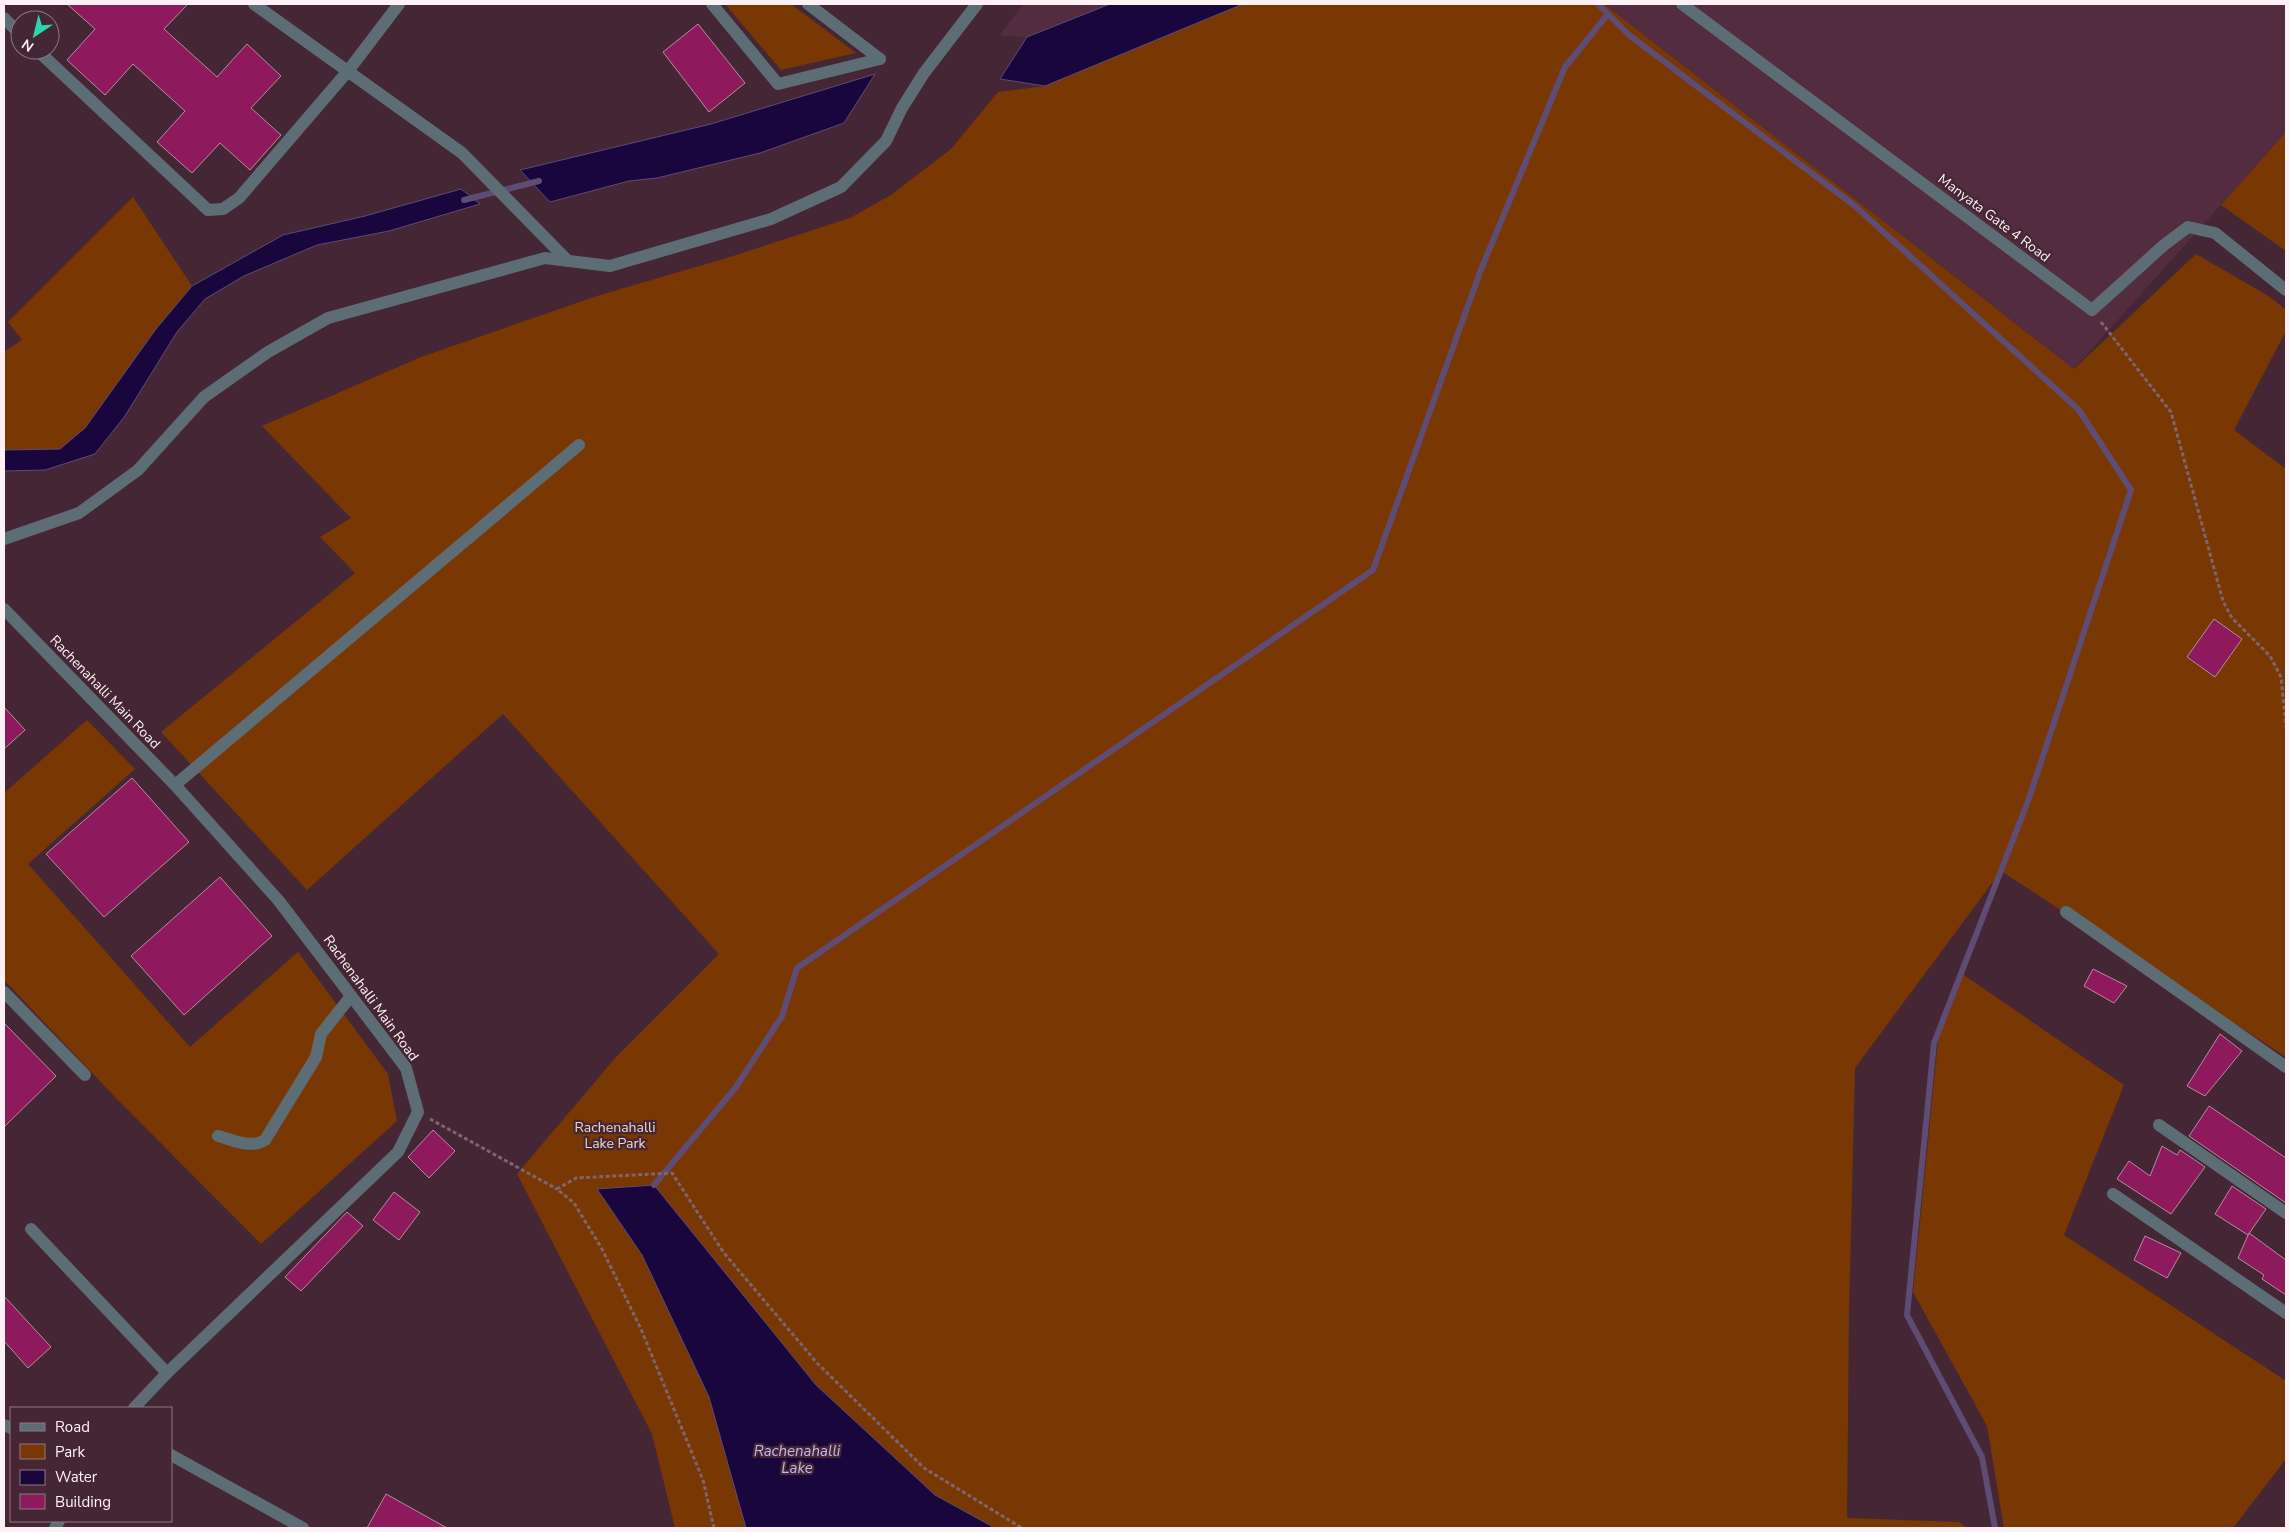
<svg xmlns="http://www.w3.org/2000/svg" width="2290" height="1532" font-family="'Nunito Sans',sans-serif">
<style>
.built{fill:#532c3f}
.green{fill:#793803}
.water{fill:#19063d;stroke:#5e4c74}
.lines{fill:none;stroke-linecap:round;stroke-linejoin:round}
.stream{stroke:#5e4c74;stroke-width:6}
.building{fill:#8e195c;stroke:#b48e9e}
.path{stroke:#7e6470;stroke-width:3;stroke-dasharray:4 2.5;stroke-linecap:butt}
.minor{stroke:#5d6d75;stroke-width:12}
.labels{text-anchor:middle;dominant-baseline:central;stroke-width:4.5;stroke-linejoin:round;paint-order:stroke}
.street-label{font-size:14px;fill:#fef1f6;stroke:#452634}
.park-label{font-size:14px;fill:#f0d4c4;stroke:#452634}
.water-label{font-size:15px;font-style:italic;fill:#c1b9f0;stroke:#452634}
</style>
<rect width="100%" height="100%" fill="#452634"/>
<g class="built">
<polygon points="1023,4 1110,4 1027,37 999,36"/>
<polygon points="1604,4 2286,4 2286,132 2074,369"/>
</g>
<g class="green">
<polygon points="725,4 791,4 856,53 781,70"/>
<polygon points="1243,4 1604,4 2074,369 2196,254 2270,297 2286,310 2286,331 2234,430 2286,469 2286,1057 2001,871 1855,1068 1849,1313 1847,1518 1959,1522 1967,1528 995,1528 935,1495 816,1385 654,1185 598,1189 642,1255 709,1397 746,1528 675,1528 652,1434 517,1174 616,1057 719,954 503,714 307,890 161,732 355,573 320,537 351,518 262,426 421,357 597,296 730,257 850,218 891,195 951,149 998,92 1045,86"/>
<polygon points="2286,132 2286,251 2221,205"/>
<polygon points="133,197 192,286 156,329 85,428 60,449 4,450 4,352 22,340 8,322"/>
<polygon points="87,720 135,769 28,864 190,1047 298,952 388,1074 397,1121 261,1244 115,1097 4,980 4,793"/>
<polygon points="1961,973 2124,1085 2064,1235 2286,1381 2286,1459 2233,1528 2004,1528 1987,1426 1913,1292 1938,1041"/>
</g>
<g class="water">
<polygon points="1110,4 1243,4 1045,86 1000,79 1027,37"/>
<polygon points="875,74 844,123 760,153 657,178 629,181 550,202 520,170 711,124"/>
<polygon points="461,189 480,204 389,231 317,245 244,276 205,299 177,332 125,416 95,454 45,470 4,471 4,450 60,449 85,428 156,329 192,286 283,235 365,216"/>
<polygon points="654,1185 816,1385 935,1495 995,1528 746,1528 709,1397 642,1255 597,1189"/>
</g>
<g class="lines">
<g class="stream">
<polyline points="1598,4 1629,35 1855,206 2079,410 2131,490 2028,801 1934,1043 1907,1315 1982,1457 1995,1528"/>
<polyline points="464,200 539,181"/>
<polyline points="654,1185 736,1087 782,1016 797,968 1373,570 1480,272 1565,67 1608,14"/>
</g>
</g>
<g class="building">
<polygon points="67,4 188,4 164,29 217,77 247,44 281,76 251,108 281,135 250,170 220,143 192,173 157,142 185,111 133,64 105,95 67,60 95,29"/>
<polygon points="698,24 745,83 709,112 663,52"/>
<polygon points="2214,619 2242,639 2215,677 2187,657"/>
<polygon points="4,707 25,730 4,749"/>
<polygon points="132,778 189,842 104,917 46,854"/>
<polygon points="220,877 272,936 184,1015 131,956"/>
<polygon points="2093,969 2127,986 2114,1003 2084,986"/>
<polygon points="4,1023 56,1076 4,1127"/>
<polygon points="2220,1034 2242,1051 2205,1096 2187,1086"/>
<polygon points="2209,1106 2286,1158 2286,1203 2189,1136"/>
<polygon points="433,1130 455,1151 429,1178 408,1157"/>
<polygon points="2162,1146 2177,1155 2180,1150 2205,1167 2171,1214 2117,1179 2129,1161 2150,1176"/>
<polygon points="2232,1186 2266,1209 2248,1235 2215,1214"/>
<polygon points="394,1192 420,1212 399,1240 373,1220"/>
<polygon points="347,1212 363,1226 301,1291 285,1277"/>
<polygon points="2249,1233 2286,1260 2286,1295 2262,1279 2264,1275 2238,1258"/>
<polygon points="2145,1236 2181,1253 2167,1278 2134,1260"/>
<polygon points="4,1296 51,1347 28,1368 4,1341"/>
<polygon points="386,1494 447,1528 367,1528"/>
</g>
<g class="lines">
<g class="path">
<polyline points="2101,322 2171,412 2223,601 2232,618 2270,656 2281,677 2286,727"/>
<polyline points="430,1119 557,1189"/>
<polyline points="714,1528 703,1480 641,1329 602,1249 574,1203 557,1189 576,1178 672,1173 724,1253 817,1363 924,1468 1022,1528"/>
</g>
<g class="minor">
<polyline points="254,4 462,153 568,261"/>
<polyline points="712,4 778,84 880,59"/>
<polyline points="808,4 880,59"/>
<polyline points="1682,4 2092,310 2164,245 2188,227 2215,233 2286,290"/>
<polyline points="4,18 20,34"/>
<polyline points="37,50 208,210 223,209 239,198 348,71 399,4"/>
<polyline points="4,539 79,513 138,470 204,397 268,352 328,318 545,258 610,266 771,219 841,187 886,141 902,108 924,73 977,4"/>
<polyline points="4,609 175,785 279,901 406,1068 418,1112 398,1152 167,1373 134,1408"/>
<polyline points="175,785 579,445"/>
<polyline points="2066,912 2286,1067"/>
<polyline points="4,992 85,1075"/>
<polyline points="2159,1125 2286,1213"/>
<path d="M218,1136C233,1140 251,1149 265,1140L316,1057L321,1034L351,996"/>
<polyline points="2113,1194 2286,1313"/>
<polyline points="31,1229 167,1373"/>
<polyline points="4,1425 11,1428"/>
<polyline points="171,1455 303,1528"/>
<polyline points="55,1528 59,1521"/>
</g>
</g>
<g class="labels">
<g class="street-label">
<text transform="translate(1994 218) rotate(37)">Manyata Gate 4 Road</text>
<text transform="translate(105 692) rotate(46)">Rachenahalli Main Road</text>
<text transform="translate(371 998) rotate(54)">Rachenahalli Main Road</text>
</g>
<g class="park-label">
<text x="615" y="1127">Rachenahalli<tspan x="615" dy="16">Lake Park</tspan></text>
</g>
<g class="water-label">
<text x="797" y="1451">Rachenahalli<tspan x="797" dy="17">Lake</tspan></text>
</g>
</g>
<rect width="2290" height="1532" fill="none" stroke="#fef1f6" stroke-width="10"/>
<rect x="10" y="1407" width="162" height="115" fill="#452634" stroke="#8f7782"/>
<rect x="20" y="1423" width="25" height="8" fill="#5d6d75" stroke="#8f7782"/>
<text x="55" y="1432" font-size="15" fill="#fef1f6">Road</text>
<rect x="20" y="1444" width="25" height="15" fill="#793803" stroke="#8f7782"/>
<text x="55" y="1457" font-size="15" fill="#fef1f6">Park</text>
<rect x="20" y="1470" width="25" height="15" fill="#19063d" stroke="#8f7782"/>
<text x="55" y="1482" font-size="15" fill="#fef1f6">Water</text>
<rect x="20" y="1494" width="25" height="15" fill="#8e195c" stroke="#8f7782"/>
<text x="55" y="1507" font-size="15" fill="#fef1f6">Building</text>
<g transform="translate(35 35) rotate(215)"><circle r="24" fill="#452634" stroke="#8f7782"/>
<path d="M0-4L9 19L0 12L-9 19Z" fill="#2cd5ab"/>
<text y="-8" font-size="14" font-weight="bold" text-anchor="middle" fill="#fef1f6">N</text>
</g>
</svg>
